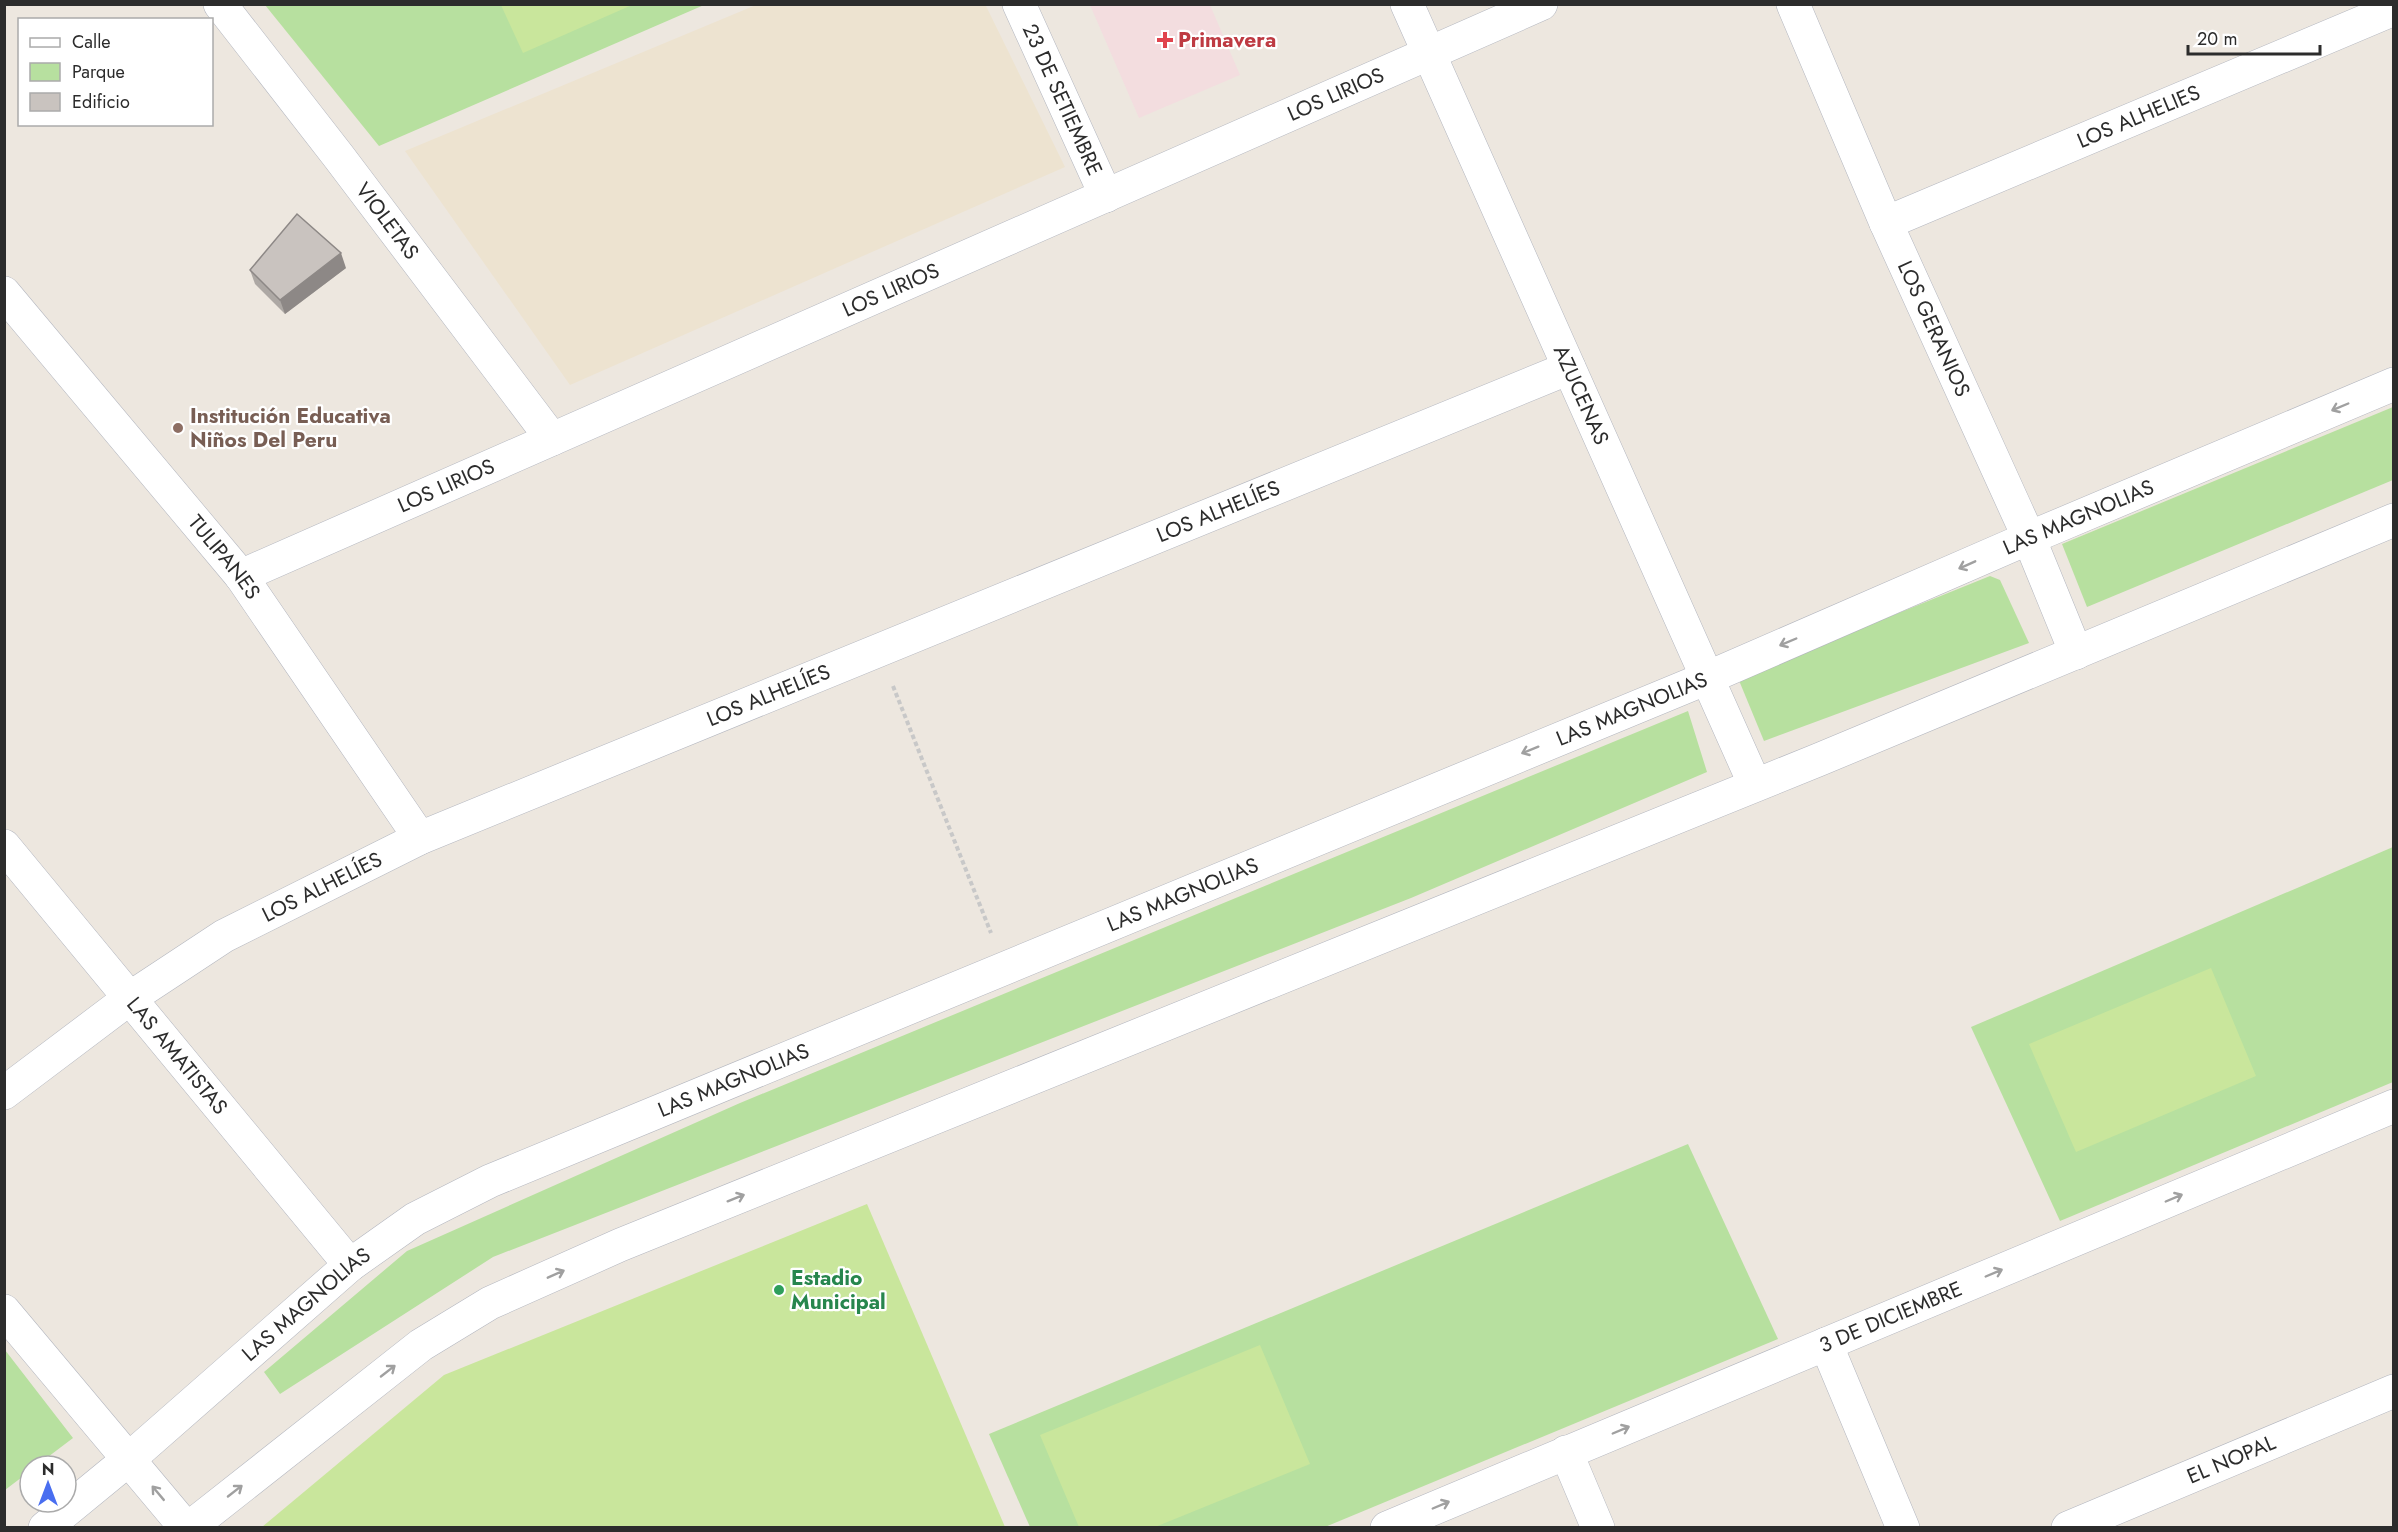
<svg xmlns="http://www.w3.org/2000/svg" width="2398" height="1532" font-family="Jost,sans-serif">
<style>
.education{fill:#ede3d0}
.medical{fill:#f3dddf}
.green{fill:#b7e09f}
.pitch{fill:#c9e69c}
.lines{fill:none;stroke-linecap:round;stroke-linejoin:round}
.minor-casing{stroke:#b3b6bf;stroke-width:34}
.path{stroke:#c8c8c8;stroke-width:4;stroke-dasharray:4.5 3;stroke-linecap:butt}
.minor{stroke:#fff;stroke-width:33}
.wall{fill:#ada8a4}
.shaded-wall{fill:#8d8886}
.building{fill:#c9c3bf;stroke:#8d8886;stroke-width:1.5}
.oneway{stroke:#a0a0a0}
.health-dot{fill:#e0444e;stroke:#fff;stroke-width:2}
.education-dot{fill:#8d6e63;stroke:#fff;stroke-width:2}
.leisure-dot{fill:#2e9e5b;stroke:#fff;stroke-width:2}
.labels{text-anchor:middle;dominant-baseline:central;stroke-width:4.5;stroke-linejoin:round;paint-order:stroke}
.health-label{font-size:21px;font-weight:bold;fill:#be3a42;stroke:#fff;text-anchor:start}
.street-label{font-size:21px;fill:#2c2c2c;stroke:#fff}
.education-label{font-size:21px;font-weight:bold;fill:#785e54;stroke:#fff;text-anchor:start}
.leisure-label{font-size:21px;font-weight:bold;fill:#27864d;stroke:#fff;text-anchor:start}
</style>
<rect width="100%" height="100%" fill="#ede7df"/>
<polygon class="education" points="985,4 1065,167 570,385 405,151 756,5"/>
<polygon class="medical" points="1090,5 1210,5 1240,75 1139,118"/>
<g class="green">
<polygon points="265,5 704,5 379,146"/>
<polygon points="2393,407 2393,480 2087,607 2062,544"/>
<polygon points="1990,576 2000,580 2029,643 1764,741 1738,678"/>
<polygon points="1688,711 1707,772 1411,898 493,1257 280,1394 264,1372 407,1251 740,1103"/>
<polygon points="2393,847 2393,1082 2060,1221 1971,1027"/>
<polygon points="1688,1144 1778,1339 1325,1527 1030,1527 989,1434"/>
<polygon points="5,1350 73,1438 36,1466 30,1466 30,1471 5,1490"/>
</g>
<g class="pitch">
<polygon points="501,5 632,5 523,53"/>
<polygon points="2211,968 2256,1076 2076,1152 2029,1044"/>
<polygon points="867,1204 1005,1527 262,1527 444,1375"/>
<polygon points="1260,1345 1310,1464 1155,1527 1079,1527 1040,1435"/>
</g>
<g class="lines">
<g class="minor-casing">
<g id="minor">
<path id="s1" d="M220,4L339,157L552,439"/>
<path id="s2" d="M1019,4L1106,196"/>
<path id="s3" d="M1407,4L1755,785"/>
<path id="s4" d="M1793,4L1886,223L2029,538L2076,653"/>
<path id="s5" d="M1886,223L2394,9"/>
<path id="s6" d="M4,293L241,576L420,838"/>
<path id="s7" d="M241,576L1541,4"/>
<path id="s8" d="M4,846L350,1265"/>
<path id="s9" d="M4,1093L130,998L224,936L420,838L1569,368"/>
<polyline points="4,1311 186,1528"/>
<polyline points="1826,1344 1903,1528"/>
<polyline points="1566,1452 1598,1528"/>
<path id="s10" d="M45,1528L129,1459L350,1265L415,1219L490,1181L1707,678L2029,538L2394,384"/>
<polyline points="189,1528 421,1345 490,1303 620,1245 1818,760 2394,520"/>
<path id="s11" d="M1387,1528L2394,1106"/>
<path id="s12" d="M2068,1528L2394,1391"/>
</g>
</g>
<polyline class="path" points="893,686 991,933"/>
<use href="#minor" class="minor"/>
</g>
<polygon class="wall" points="346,268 285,314 255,284 250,270"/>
<polygon class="shaded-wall" points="341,253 346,268 285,314 280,300"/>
<polygon class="building" points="297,214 341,253 280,300 250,270"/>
<defs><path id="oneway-shaft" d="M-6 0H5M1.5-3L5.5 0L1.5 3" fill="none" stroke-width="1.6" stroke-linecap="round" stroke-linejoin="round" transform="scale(1.5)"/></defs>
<g class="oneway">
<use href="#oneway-shaft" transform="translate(2340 407) rotate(157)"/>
<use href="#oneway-shaft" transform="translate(1967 565) rotate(156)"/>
<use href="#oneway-shaft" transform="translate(1788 642) rotate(157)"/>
<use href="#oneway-shaft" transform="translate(1530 750) rotate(158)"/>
<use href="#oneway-shaft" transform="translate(736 1198) rotate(-22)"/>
<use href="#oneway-shaft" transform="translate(2174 1198) rotate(-23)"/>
<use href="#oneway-shaft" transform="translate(1994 1273) rotate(-23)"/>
<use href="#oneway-shaft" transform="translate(556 1274) rotate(-24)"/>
<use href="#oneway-shaft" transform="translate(388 1371) rotate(-38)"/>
<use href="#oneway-shaft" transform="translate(1621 1430) rotate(-23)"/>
<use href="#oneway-shaft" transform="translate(235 1491) rotate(-38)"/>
<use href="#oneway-shaft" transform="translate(158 1493) rotate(-130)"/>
<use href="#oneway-shaft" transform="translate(1441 1505) rotate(-23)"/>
</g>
<path class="health-dot" d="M1162 31h6v6h6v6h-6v6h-6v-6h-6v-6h6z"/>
<circle class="education-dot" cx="178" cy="428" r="6"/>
<circle class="leisure-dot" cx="779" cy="1290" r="6"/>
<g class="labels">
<g class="health-label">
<text x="1178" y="40">Primavera</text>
</g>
<g class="street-label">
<text stroke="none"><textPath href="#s7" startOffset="1196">LOS LIRIOS</textPath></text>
<text stroke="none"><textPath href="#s2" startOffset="105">23 DE SETIEMBRE</textPath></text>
<text stroke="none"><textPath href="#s5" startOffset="274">LOS ALHELIES</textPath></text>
<text stroke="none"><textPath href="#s1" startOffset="274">VIOLETAS</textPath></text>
<text stroke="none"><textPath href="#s7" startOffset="710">LOS LIRIOS</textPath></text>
<text stroke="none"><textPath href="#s4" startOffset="354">LOS GERANIOS</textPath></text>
<text stroke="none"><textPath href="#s3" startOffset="428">AZUCENAS</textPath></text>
<text stroke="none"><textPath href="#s7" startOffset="224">LOS LIRIOS</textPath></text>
<text stroke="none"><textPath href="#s9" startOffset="1352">LOS ALHELÍES</textPath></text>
<text stroke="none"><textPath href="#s10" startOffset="2288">LAS MAGNOLIAS</textPath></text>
<text stroke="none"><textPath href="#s6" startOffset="344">TULIPANES</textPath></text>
<text stroke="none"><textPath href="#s9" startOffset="866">LOS ALHELÍES</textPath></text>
<text stroke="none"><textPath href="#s10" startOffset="1802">LAS MAGNOLIAS</textPath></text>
<text stroke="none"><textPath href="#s9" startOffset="380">LOS ALHELÍES</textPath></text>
<text stroke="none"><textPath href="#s10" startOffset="1316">LAS MAGNOLIAS</textPath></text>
<text stroke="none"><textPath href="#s8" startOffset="272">LAS AMATISTAS</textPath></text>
<text stroke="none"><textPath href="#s10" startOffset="830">LAS MAGNOLIAS</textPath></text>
<text stroke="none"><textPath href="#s10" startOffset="344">LAS MAGNOLIAS</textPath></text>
<text stroke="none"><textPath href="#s11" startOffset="546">3 DE DICIEMBRE</textPath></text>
<text stroke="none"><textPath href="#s12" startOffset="177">EL NOPAL</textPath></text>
</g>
<g class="education-label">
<text x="190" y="416">Institución Educativa<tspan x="190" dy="24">Niños Del Peru</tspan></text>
</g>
<g class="leisure-label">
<text x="791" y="1278">Estadio<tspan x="791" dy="24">Municipal</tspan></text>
</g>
</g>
<rect width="2398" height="1532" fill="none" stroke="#2c2c2c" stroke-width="12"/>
<rect x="18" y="18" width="195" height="108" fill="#ffffff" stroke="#ababab" stroke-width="1.5"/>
<rect x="30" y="38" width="30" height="9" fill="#ffffff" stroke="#ababab" stroke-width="1.5"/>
<text x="72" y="48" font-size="18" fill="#2c2c2c">Calle</text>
<rect x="30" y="63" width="30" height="18" fill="#b7e09f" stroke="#ababab" stroke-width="1.5"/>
<text x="72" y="78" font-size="18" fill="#2c2c2c">Parque</text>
<rect x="30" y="93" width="30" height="18" fill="#c9c3bf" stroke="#ababab" stroke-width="1.5"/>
<text x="72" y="108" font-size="18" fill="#2c2c2c">Edificio</text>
<g transform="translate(48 1484)"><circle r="28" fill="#ffffff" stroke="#ababab" stroke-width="1.5"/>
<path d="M0-4.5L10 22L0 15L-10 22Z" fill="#496ef0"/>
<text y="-9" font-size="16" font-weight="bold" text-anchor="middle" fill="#2c2c2c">N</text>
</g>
<path d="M2188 45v9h132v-9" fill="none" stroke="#2c2c2c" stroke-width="3"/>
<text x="2197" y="45" font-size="18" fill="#2c2c2c" stroke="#ffffff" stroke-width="4.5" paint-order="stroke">20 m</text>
</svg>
